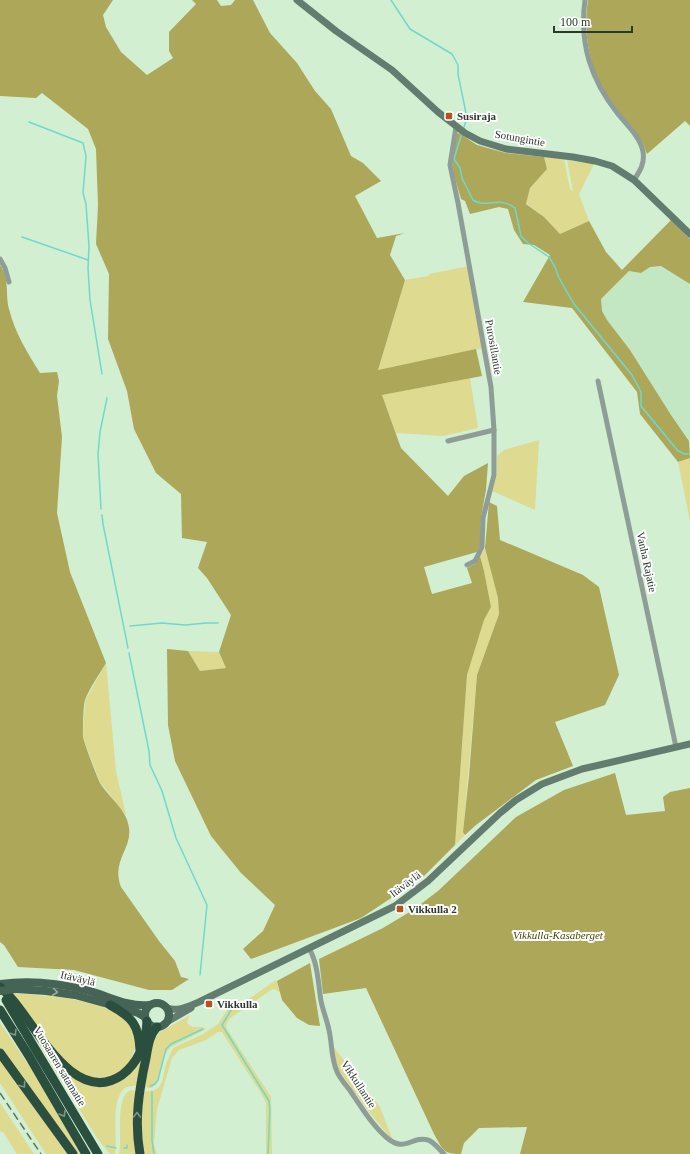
<svg xmlns="http://www.w3.org/2000/svg" width="690" height="1154" font-family="Georgia,serif">
<style>
.built{fill:#c3e6c3}
.green{fill:#deda8f}
.forest{fill:#aca759}
.lines{fill:none;stroke-linecap:round;stroke-linejoin:round}
.stream{stroke:#6fd9cc;stroke-width:1.5}
.street{stroke:#8e9e96;stroke-width:5}
.secondary{stroke:#637c70;stroke-width:7}
.primary{stroke:#456456;stroke-width:8}
.highway{stroke:#2b4f3f;stroke-width:9}
.rail{stroke:#5d6e5d;stroke-width:1.5;stroke-dasharray:8 4;stroke-linecap:butt}
.primary-bridge{stroke:#456456;stroke-width:8}
.oneway{stroke:#99aaa2}
.oneway2{stroke:#80958c}
.poi-dot{fill:#b6531c;stroke:#fff;stroke-width:1.5}
.labels{text-anchor:middle;dominant-baseline:central;stroke-width:4;stroke-linejoin:round;paint-order:stroke}
.poi-label{font-size:11px;font-weight:bold;fill:#2d382d;stroke:#fff;text-anchor:start}
.street-label{font-size:11px;fill:#2d382d;stroke:#fff}
.park-label{font-size:11px;font-style:italic;fill:#4b4708;stroke:#fff}
</style>
<rect width="100%" height="100%" fill="#d2efd2"/>
<polygon class="built" points="661,266 690,284 690,441 671,415 630,350 607,320 602,311 601,299 629,271 641,273 650,267"/>
<g class="green">
<polygon points="544,157 564,159 570,189 573,191 567,160 594,164 579,194 589,221 560,234 544,217 526,203 530,188 547,169"/>
<polygon points="469,266 484,348 378,370 405,280 428,276 429,274"/>
<polygon points="470,378 478,428 443,436 396,433 382,395"/>
<polygon points="539,440 535,510 492,491 497,474 497,456 504,450"/>
<polygon points="690,458 690,521 678,462"/>
<polygon points="485,548 498,598 499,614 477,675 463,832 465,835 455,845 467,675 484,620 491,607 484,571 480,556"/>
<polygon points="188,651 219,652 226,668 200,671"/>
<polygon points="106,663 116,771 126,815 100,782 83,738 85,701"/>
<polygon points="276,980 280,992 274,989 271,990 229,1019 226,1026 227,1029 271,1097 272,1154 266,1154 266,1103 264,1098 222,1032 218,1032 206,1040 179,1050 172,1058 157,1109 154,1144 157,1154 143,1154 140,1131 142,1092 155,1090 159,1087 162,1082 166,1064 173,1048 203,1034 218,1024 230,1006 243,1003"/>
<polygon points="13,994 26,994 68,998 96,1005 119,1013 134,1030 136,1045 130,1063 125,1069 112,1077 92,1078 77,1072 56,1052"/>
<path d="M190,1015L187,1021L188,1024L192,1027H202L206,1029L171,1047C158,1058 165,1077 152,1088L143,1087L153,1040L160,1032Z"/>
<polygon points="0,1023 33,1071 81,1154 77,1154 0,1047"/>
<path d="M34,1036L53,1058L107,1085C128,1079 137,1070 143,1050L136,1086C131,1086 125,1086 122,1091C111,1105 118,1137 115,1154H110L97,1138Z"/>
<polygon points="332,1045 380,1107 393,1141 366,1108 338,1069"/>
<polygon points="0,1059 40,1114 67,1154 46,1154 0,1083"/>
<path d="M131,1090L136,1091L137,1154H119C123,1139 114,1096 131,1090Z"/>
<polygon points="0,1103 34,1154 17,1154 4,1133 0,1131"/>
</g>
<g class="forest">
<polygon points="0,0 113,0 103,15 106,27 121,52 147,75 173,58 169,51 169,32 196,4 192,0 217,0 221,6 231,5 235,0 253,0 270,33 297,63 315,91 331,109 351,156 363,163 381,181 355,196 377,238 405,233 396,236 390,255 405,280 378,370 476,349 482,376 382,395 401,448 448,496 464,476 488,463 486,490 481,517 480,546 477,552 424,567 432,594 472,583 467,568 475,564 480,556 484,571 491,607 484,620 467,675 455,845 423,877 361,918 251,959 243,949 263,931 275,905 241,873 211,836 175,761 168,725 167,649 188,651 200,671 226,668 219,652 231,615 207,578 198,568 207,542 182,538 181,494 156,473 134,429 127,391 108,339 109,274 96,244 98,205 96,149 88,129 42,93 36,98 0,96"/>
<path d="M588,0H690V126L685,121L647,154C645,150 644,144 641,140C632,125 617,112 607,97C589,67 583,34 588,0Z"/>
<polygon points="459,133 477,145 506,153 544,157 547,169 530,188 526,204 544,217 560,234 589,221 606,252 622,270 671,220 690,239 690,284 661,266 650,267 641,273 629,271 601,299 602,311 607,320 630,350 671,415 689,441 690,458 678,462 640,414 637,392 572,308 523,302 550,255 534,245 523,244 514,230 508,209 499,207 470,214 465,201 461,199 454,175 452,160 457,134"/>
<path d="M0,265C10,280 5,293 9,309C15,333 27,352 40,373L57,372L59,381L57,396L62,437L57,513L70,572L106,663C100,673 89,689 85,700C83,706 83,730 83,737C84,743 97,777 100,783C109,798 127,809 129,828C132,849 111,861 121,887L159,941L175,961L181,977L189,979L172,990H149L74,970L18,967L4,945L0,942Z"/>
<polygon points="489,502 497,506 500,540 583,575 599,587 619,675 605,705 555,722 573,766 536,780 476,825 465,835 463,832 469,776 477,675 499,614 498,598 485,548"/>
<path d="M615,773L626,815L665,811L663,797L670,792L690,788V1154H520L527,1127L479,1128L464,1143L461,1154C442,1154 443,1149 434,1134L366,988L323,994L319,959L383,928L413,910L438,891L516,817L564,790Z"/>
<polygon points="310,963 320,1026 309,1025 297,1018 282,1000 277,981"/>
</g>
<g class="lines">
<g class="stream">
<polyline points="391,0 410,29 452,54 458,65 458,74 467,118 464,127"/>
<polyline points="29,122 83,143 86,156 83,193 86,204 89,246 88,268 90,300 102,374"/>
<path d="M461,136L454,159L460,168L462,178L473,200C487,209 497,195 515,208L521,236L528,243L549,257L555,267L559,278L574,304L632,375L641,392V406L678,451L685,454H690"/>
<polyline points="22,237 88,260"/>
<polyline points="101,509 98,454 100,432 107,398"/>
<polyline points="102,515 103,524 128,648"/>
<polyline points="130,626 162,623 185,625 206,623 218,623"/>
<polyline points="129,653 149,751 150,765 162,791 176,838 207,905 200,975"/>
<polyline points="233,1007 222,1025 269,1101 270,1109 268,1154"/>
<polyline points="150,1086 155,1084 158,1080 166,1049 171,1044 203,1029"/>
<polyline points="152,1092 152,1141 154,1154"/>
<polyline points="107,1146 116,1148"/>
<polyline points="124,1148 127,1148 127,1145"/>
</g>
<g class="street">
<path d="M585,0C579,44 591,80 618,114C627,125 641,138 643,152C645,163 640,171 634,180"/>
<polyline points="456,127 450,165 458,203 484,348 491,387 494,430 494,475 483,518 482,547 475,561 467,565"/>
<polyline points="0,259 5,268 9,282"/>
<polyline points="598,381 676,747"/>
<polyline points="448,441 494,430"/>
<path d="M309,948C318,964 318,982 321,1001C323,1011 327,1020 329,1030C332,1043 331,1056 336,1069C338,1076 344,1083 349,1089C360,1105 371,1124 386,1137C405,1154 412,1135 428,1140C434,1142 439,1149 444,1154"/>
</g>
<g class="secondary">
<polyline points="297,0 336,31 392,70 438,112 465,133 480,141 506,149 573,157 595,161 612,166 634,180 690,234"/>
<path d="M167,1008C178,1012 189,1006 199,1002L395,906L428,881L500,813L516,800L542,784L582,769L690,744"/>
<polyline points="165,1023 191,1008"/>
</g>
<g class="primary">
<path d="M0,984C29,980 58,983 86,990C109,996 126,1007 149,1005"/>
<polyline points="16,989 46,991 75,995 122,1008 138,1013 145,1017"/>
<circle cx="157" cy="1015" r="12"/>
</g>
<g class="highway">
<path d="M0,987C4,991 8,994 11,998C36,1025 74,1108 122,1075C139,1062 146,1041 147,1021"/>
<polyline points="6,1000 98,1154"/>
<path d="M110,1005C132,1017 139,1025 140,1050"/>
<polyline points="0,1010 29,1056 86,1154"/>
<polyline points="0,1053 73,1154"/>
<path d="M140,1154C134,1121 139,1090 146,1058C148,1047 149,1035 157,1027"/>
</g>
<polyline class="rail" points="0,1093 41,1154"/>
<polyline class="primary-bridge" points="0,991 16,989"/>
</g>
<defs><path id="oneway-chevron" d="M-2-3.5L2.5 0L-2 3.5" fill="none" stroke-width="1.6" stroke-linecap="round" stroke-linejoin="round"/></defs>
<use class="oneway" href="#oneway-chevron" transform="translate(55 992) rotate(7)"/>
<g class="oneway2">
<use href="#oneway-chevron" transform="translate(14 1033) rotate(58)"/>
<use href="#oneway-chevron" transform="translate(23 1085) rotate(54)"/>
<use href="#oneway-chevron" transform="translate(63 1114) rotate(60)"/>
<use href="#oneway-chevron" transform="translate(137 1115) rotate(-90)"/>
</g>
<g class="poi-dot">
<rect x="445" y="112" width="8" height="8" rx="2"/>
<rect x="396" y="905" width="8" height="8" rx="2"/>
<rect x="205" y="1000" width="8" height="8" rx="2"/>
</g>
<g class="labels">
<g class="poi-label">
<text x="457" y="116">Susiraja</text>
<text x="408" y="909">Vikkulla 2</text>
<text x="217" y="1004">Vikkulla</text>
</g>
<g class="street-label">
<text transform="translate(520 138) rotate(10)">Sotungintie</text>
<text transform="translate(494 347) rotate(80)">Purosillantie</text>
<text transform="translate(647 562) rotate(78)">Vanha Rajatie</text>
<text transform="translate(405 884) rotate(-37)">Itäväylä</text>
<text transform="translate(78 978) rotate(13)">Itäväylä</text>
<text transform="translate(60 1066) rotate(59)">Vuosaaren satamatie</text>
<text transform="translate(359 1084) rotate(57)">Vikkullantie</text>
</g>
<g class="park-label">
<text x="558" y="935">Vikkulla-Kasaberget</text>
</g>
</g>
<path d="M554 26v6h78v-6" fill="none" stroke="#2d382d" stroke-width="2"/>
<text x="560" y="26" font-size="12" fill="#2d382d" stroke="#ffffff" stroke-width="3" paint-order="stroke">100 m</text>
</svg>
